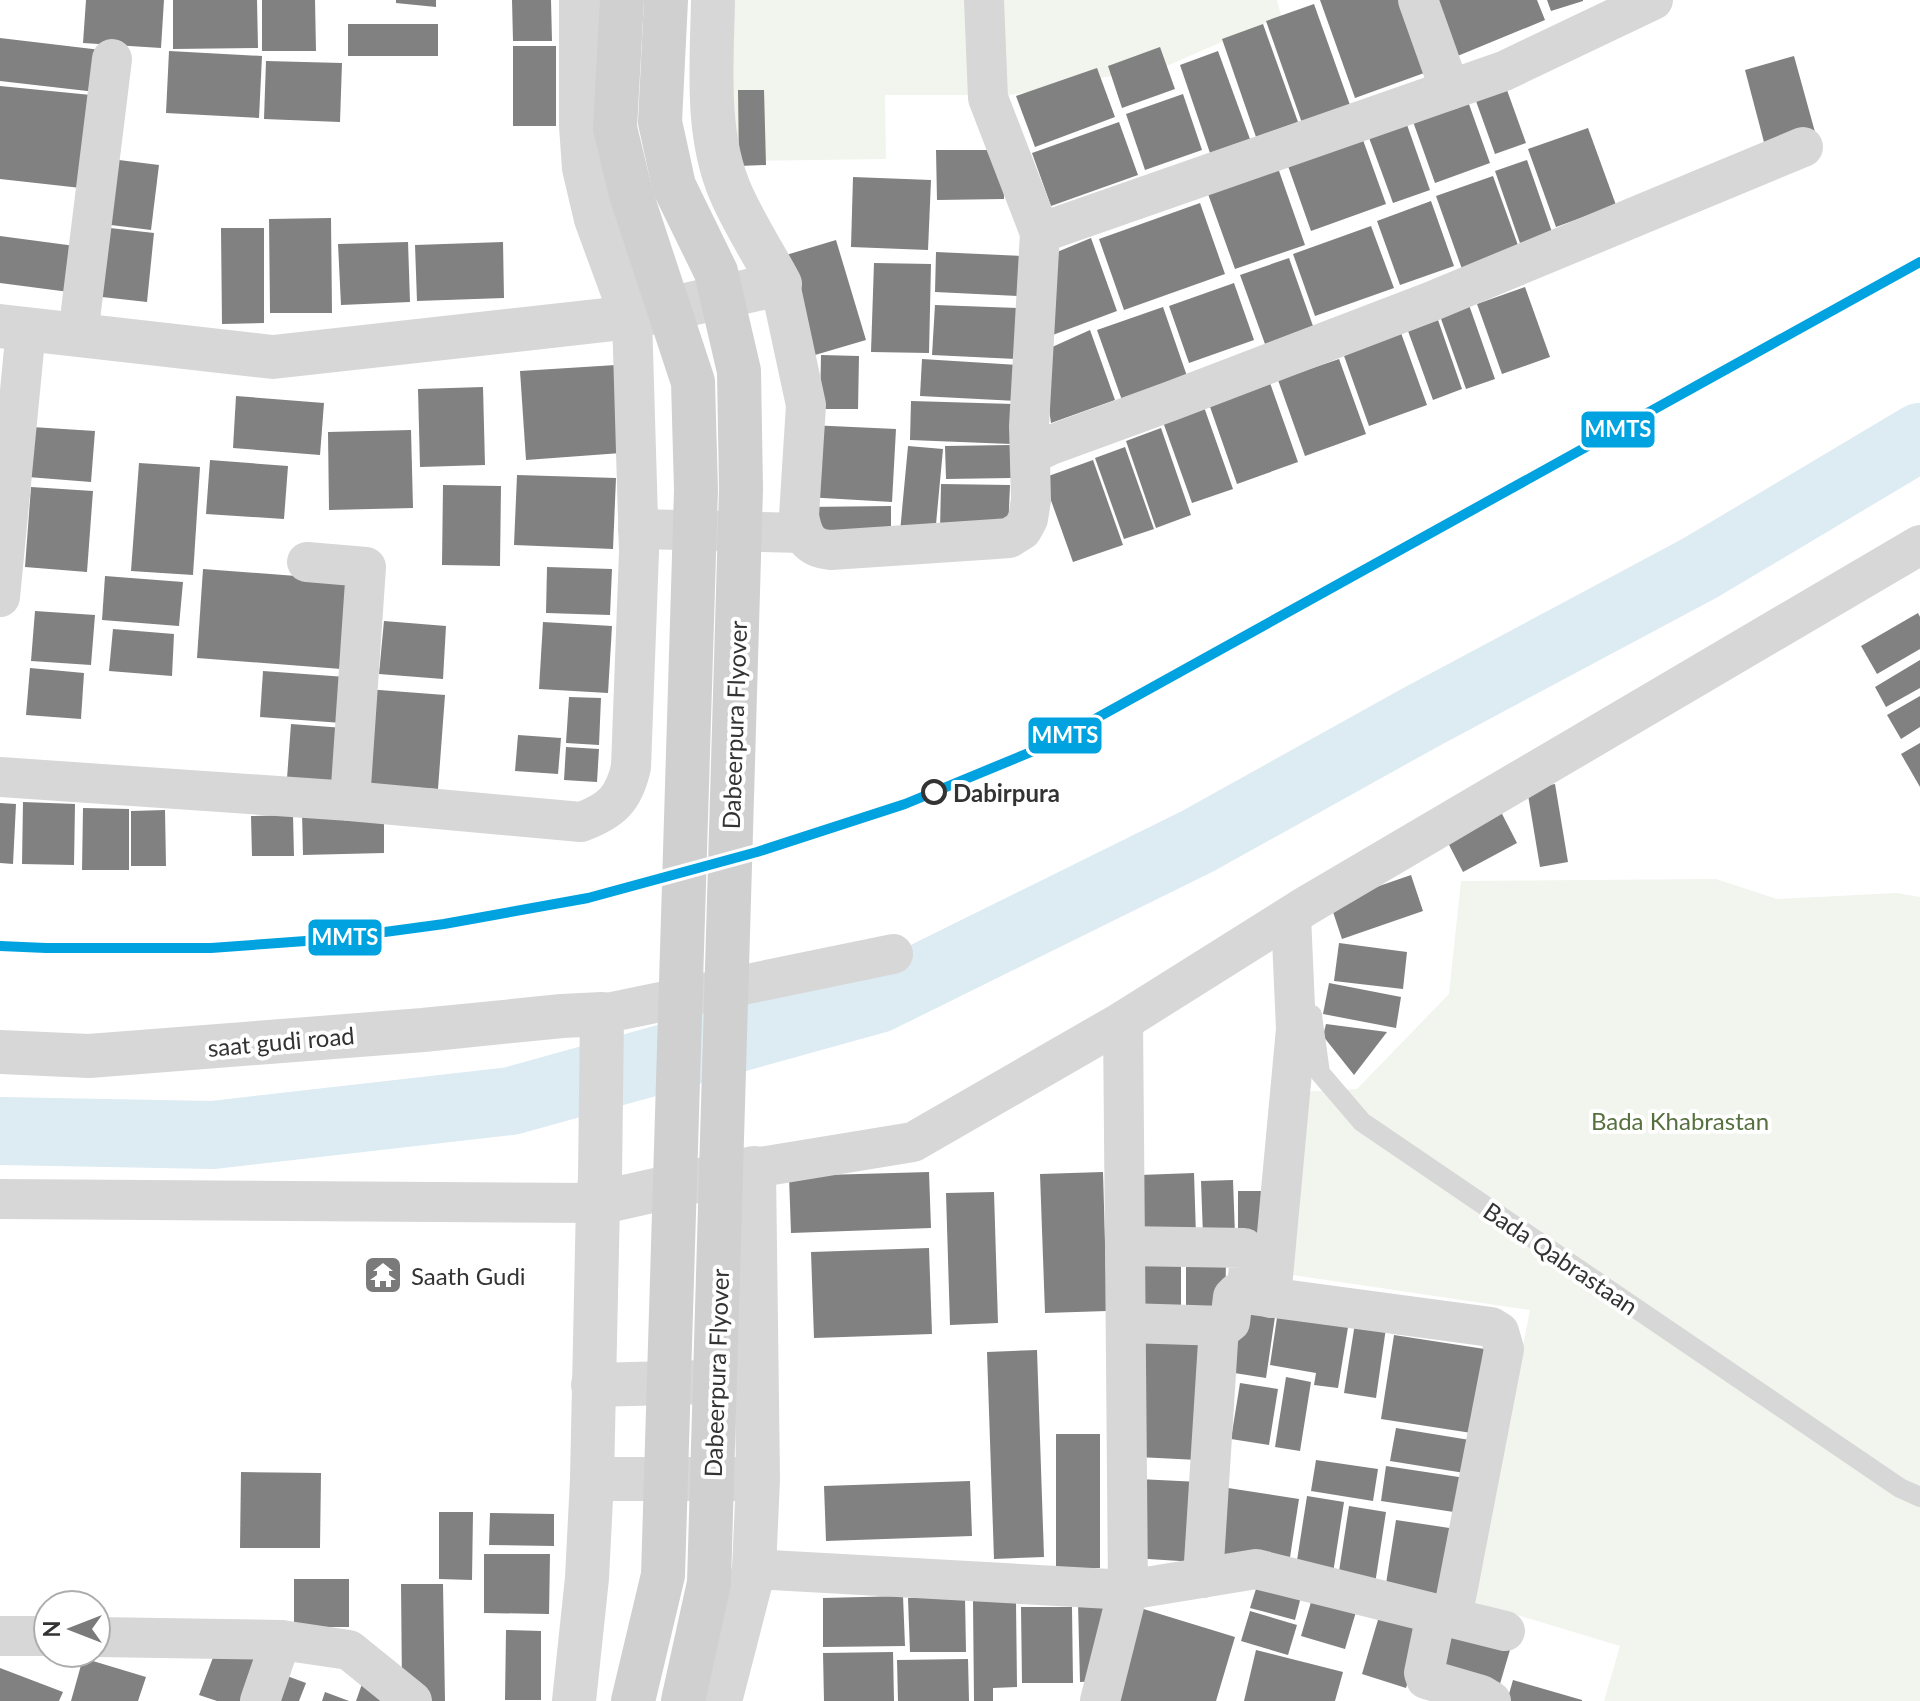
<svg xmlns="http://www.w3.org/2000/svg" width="1920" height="1701" font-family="Lato,sans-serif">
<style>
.green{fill:#f1f5ed}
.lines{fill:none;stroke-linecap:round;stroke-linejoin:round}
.river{stroke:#ddebf3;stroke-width:68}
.building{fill:#818181}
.service{stroke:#d7d7d7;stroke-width:20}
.minor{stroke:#d7d7d7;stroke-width:40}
.tertiary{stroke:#d7d7d7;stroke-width:44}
.secondary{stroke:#d0d0d0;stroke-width:44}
.rail-1-casing{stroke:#fff;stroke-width:16}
.rail-1{stroke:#00a3e0;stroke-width:10}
.stop-dot{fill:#fff;stroke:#333;stroke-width:4}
.labels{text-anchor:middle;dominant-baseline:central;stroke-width:8;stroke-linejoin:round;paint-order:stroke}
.street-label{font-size:24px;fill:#333;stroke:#fff}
.stop-label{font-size:24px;font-weight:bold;fill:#333;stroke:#fff;text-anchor:start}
.park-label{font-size:24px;fill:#56703f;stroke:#fff}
.poi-label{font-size:24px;fill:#333;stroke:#fff;text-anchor:start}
.line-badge{stroke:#fff;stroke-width:3}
.badge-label{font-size:22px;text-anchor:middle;font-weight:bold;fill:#fff}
</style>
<rect width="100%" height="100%" fill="#fff"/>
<g class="green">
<polygon points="728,0 968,0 968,95 885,95 886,159 736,161"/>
<polygon points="986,0 1277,0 1281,16 1169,65 989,99"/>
<polygon points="1716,879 1777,899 1897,893 1920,897 1920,1701 1604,1701 1620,1646 1474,1602 1530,1310 1293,1275 1300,1092 1357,1089 1449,994 1461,881"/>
</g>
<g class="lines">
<polyline class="river" points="0,1131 213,1135 511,1101 878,999 1198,841 1423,716 1700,568 1920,437"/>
</g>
<g class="building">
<polygon points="86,0 164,0 161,48 83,43"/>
<polygon points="173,0 257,0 258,48 173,49"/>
<polygon points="262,0 315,0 316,51 262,51"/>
<polygon points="396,0 436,0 436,7 396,3"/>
<polygon points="512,0 551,0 552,41 513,41"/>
<polygon points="1320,0 1414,0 1438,68 1355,98"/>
<polygon points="1419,0 1537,0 1545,20 1443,62"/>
<polygon points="1547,0 1583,0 1583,1 1551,11"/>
<polygon points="1314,4 1350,105 1302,123 1266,21"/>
<rect x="348" y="24" width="90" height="32"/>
<polygon points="1263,24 1298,122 1256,137 1222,39"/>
<polygon points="0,38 101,50 96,92 0,81"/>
<rect x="513" y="46" width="43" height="80"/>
<polygon points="1160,47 1175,89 1122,108 1108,66"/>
<polygon points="169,51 262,56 259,118 166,113"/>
<polygon points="1218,51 1250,139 1210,153 1180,65"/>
<polygon points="1794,56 1815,132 1765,146 1745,70"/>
<polygon points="266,61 342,63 340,122 264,119"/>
<polygon points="1097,68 1115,117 1035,147 1016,96"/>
<polygon points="1503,79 1526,143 1495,154 1472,90"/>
<polygon points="0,86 91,95 81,188 0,179"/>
<polygon points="738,90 764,90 766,165 739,166"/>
<polygon points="1183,94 1202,150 1145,170 1126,114"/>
<polygon points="1466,96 1490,163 1435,183 1411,116"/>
<polygon points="1119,122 1138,175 1051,206 1032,153"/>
<polygon points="1406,122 1430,190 1393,203 1368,135"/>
<polygon points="1588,128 1616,205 1556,227 1528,149"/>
<polygon points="1363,140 1386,204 1311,231 1288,166"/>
<polygon points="936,150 1003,150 1004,199 937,200"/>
<polygon points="111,159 159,165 151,230 103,224"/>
<polygon points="1527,160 1552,232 1520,243 1495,171"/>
<polygon points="1278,168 1305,245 1235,269 1208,194"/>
<polygon points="1493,176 1519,248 1462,269 1436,196"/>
<polygon points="853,177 931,180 928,250 851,247"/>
<polygon points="1431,201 1454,266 1400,285 1377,221"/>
<polygon points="1200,203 1225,274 1124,310 1099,239"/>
<polygon points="331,218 332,313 270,313 269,219"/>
<polygon points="1371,226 1394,288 1315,316 1293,254"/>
<polygon points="101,227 154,233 147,302 93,296"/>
<polygon points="221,228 264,228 264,323 222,324"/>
<polygon points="0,236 75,246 69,292 0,283"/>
<polygon points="1091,238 1117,311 1050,336 1045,257"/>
<polygon points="836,240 866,340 815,355 786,255"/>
<polygon points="408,242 410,302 341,305 338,244"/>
<polygon points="503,242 504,298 417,301 415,245"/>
<polygon points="936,252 1021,256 1020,296 935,292"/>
<polygon points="1289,258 1313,326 1265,344 1240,275"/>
<polygon points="874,263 931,264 929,353 871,352"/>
<polygon points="1234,283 1254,340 1189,363 1169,306"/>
<polygon points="1525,287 1550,357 1502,374 1477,304"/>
<polygon points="935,305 1018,308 1016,359 932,355"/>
<polygon points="1469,305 1495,379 1466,389 1440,316"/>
<polygon points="1163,307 1188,379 1123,403 1097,330"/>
<polygon points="1438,320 1462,389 1433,400 1408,331"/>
<polygon points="1090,330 1115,400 1051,423 1041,352"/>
<polygon points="1401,333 1427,405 1369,426 1343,353"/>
<polygon points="821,355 859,356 858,409 820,409"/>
<polygon points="922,359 1019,365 1017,401 920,396"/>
<polygon points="1339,359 1366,434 1305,456 1278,380"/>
<polygon points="616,365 621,453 526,460 520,371"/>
<polygon points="1270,383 1298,462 1237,484 1209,404"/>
<polygon points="483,387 485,465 420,467 418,389"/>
<polygon points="236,396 324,403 320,455 233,448"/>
<polygon points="911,401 1013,404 1011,444 910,440"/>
<polygon points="1204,407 1233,489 1192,503 1163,422"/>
<polygon points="809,425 896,429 892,502 806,497"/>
<polygon points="32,427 95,431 91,482 28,477"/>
<polygon points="1161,428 1191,515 1156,528 1126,441"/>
<polygon points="411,430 413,508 329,510 328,432"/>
<polygon points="1011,445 1011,478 946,479 945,446"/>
<polygon points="908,446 943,449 935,535 900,532"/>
<polygon points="1125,447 1154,529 1124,539 1095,458"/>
<polygon points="210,460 288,466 284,519 206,514"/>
<polygon points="1093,460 1123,545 1073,562 1043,478"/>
<polygon points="139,463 200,467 193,575 131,571"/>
<polygon points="517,475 616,478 613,549 514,545"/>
<polygon points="941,484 1010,485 1008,532 940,530"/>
<polygon points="443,485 501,486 500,566 442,565"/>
<polygon points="31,487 93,491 87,572 25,567"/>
<polygon points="891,506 891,533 806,535 805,507"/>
<polygon points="547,567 612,569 610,615 546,613"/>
<polygon points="203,569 361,581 354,670 197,658"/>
<polygon points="105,576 183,582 179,626 102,620"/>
<polygon points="35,611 95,615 91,665 31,661"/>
<polygon points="1918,613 1920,617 1920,649 1877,674 1861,646"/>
<polygon points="384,621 446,626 443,679 379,674"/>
<polygon points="543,622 612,626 608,693 539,689"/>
<polygon points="113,629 174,634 172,676 109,671"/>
<polygon points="1920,660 1920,688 1886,707 1875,687"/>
<polygon points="30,668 84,673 81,719 26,715"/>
<polygon points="263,671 346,677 342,723 260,717"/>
<polygon points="366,689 445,695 438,789 359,784"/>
<polygon points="1920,696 1920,727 1901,739 1887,715"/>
<polygon points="569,697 601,698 599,745 566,743"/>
<polygon points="291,724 344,728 339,796 286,792"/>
<polygon points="518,735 561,738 558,774 515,771"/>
<polygon points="1920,743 1920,787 1901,754"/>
<polygon points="566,747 599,749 597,782 564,780"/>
<polygon points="1555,784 1568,862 1540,867 1527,789"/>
<polygon points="23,802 75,804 74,865 22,864"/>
<polygon points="0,803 16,804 13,864 0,863"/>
<polygon points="83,808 129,809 129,870 82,870"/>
<polygon points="165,810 166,866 131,866 131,811"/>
<polygon points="384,810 384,853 303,855 302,812"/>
<polygon points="1500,810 1517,843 1463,872 1446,839"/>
<polygon points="293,815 294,856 252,856 251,816"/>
<polygon points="1411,875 1423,911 1342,939 1330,903"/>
<polygon points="1339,943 1407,952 1403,989 1334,981"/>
<polygon points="1329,983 1401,997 1396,1028 1323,1014"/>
<polygon points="1326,1024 1387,1032 1354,1075 1323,1036"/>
<polygon points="929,1172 931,1228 791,1233 789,1176"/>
<polygon points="1103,1172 1107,1311 1045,1313 1040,1174"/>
<polygon points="1194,1173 1196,1237 1142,1239 1140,1175"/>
<polygon points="1233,1180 1235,1235 1203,1236 1201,1181"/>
<rect x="1238" y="1191" width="33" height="52"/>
<polygon points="994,1192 998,1323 950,1325 946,1193"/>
<polygon points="929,1248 932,1334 814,1338 811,1252"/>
<polygon points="1181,1252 1181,1319 1141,1320 1140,1253"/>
<polygon points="1186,1259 1226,1259 1225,1320 1186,1319"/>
<polygon points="1238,1304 1276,1310 1266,1378 1228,1372"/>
<polygon points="1279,1304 1350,1315 1338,1388 1314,1385 1316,1373 1270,1365"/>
<polygon points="1355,1323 1386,1328 1376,1398 1344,1393"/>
<polygon points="1143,1334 1205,1338 1198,1460 1138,1457"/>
<polygon points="1394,1335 1491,1350 1478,1434 1381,1419"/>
<polygon points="1037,1350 1044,1557 994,1559 987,1352"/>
<polygon points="1286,1377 1311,1382 1300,1451 1275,1447"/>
<polygon points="1240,1383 1278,1389 1269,1445 1231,1439"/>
<polygon points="1396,1428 1482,1442 1477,1475 1390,1461"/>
<rect x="1056" y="1434" width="44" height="134"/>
<polygon points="1316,1460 1378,1469 1373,1501 1311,1491"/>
<polygon points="1386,1466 1472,1479 1467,1514 1381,1501"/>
<polygon points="241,1472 321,1473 320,1548 240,1548"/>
<polygon points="1138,1479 1200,1482 1195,1562 1133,1558"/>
<polygon points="970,1481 972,1536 826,1541 824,1486"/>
<polygon points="1228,1488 1299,1499 1288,1570 1217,1559"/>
<polygon points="1307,1496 1344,1502 1333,1573 1296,1567"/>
<polygon points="1349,1506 1386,1512 1375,1584 1338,1578"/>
<polygon points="439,1512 473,1512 472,1580 439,1579"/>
<polygon points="490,1513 554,1514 554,1546 489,1545"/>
<polygon points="1396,1520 1463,1530 1453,1601 1385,1590"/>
<polygon points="484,1554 550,1554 549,1614 484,1613"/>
<polygon points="1260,1576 1303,1589 1295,1620 1250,1608"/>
<rect x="294" y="1579" width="55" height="48"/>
<polygon points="401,1584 443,1584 445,1701 420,1701 402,1688"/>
<polygon points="1314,1592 1358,1605 1345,1649 1301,1636"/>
<polygon points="903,1596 905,1646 823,1647 823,1598"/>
<polygon points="965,1597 966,1652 910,1652 908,1598"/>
<polygon points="973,1601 1016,1601 1017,1687 993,1688 993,1701 974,1701"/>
<polygon points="1117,1602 1100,1681 1080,1682 1078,1603"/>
<polygon points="1021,1607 1072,1607 1073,1683 1022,1683"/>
<polygon points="1137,1607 1235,1637 1216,1701 1110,1701"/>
<polygon points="1250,1611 1297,1625 1288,1655 1241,1641"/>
<polygon points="1380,1613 1424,1625 1406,1688 1362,1674"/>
<polygon points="1451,1625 1512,1643 1497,1694 1436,1676"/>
<polygon points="506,1630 541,1631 541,1700 505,1700"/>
<polygon points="218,1644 260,1659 245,1701 217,1701 199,1695"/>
<polygon points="1256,1650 1343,1672 1335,1701 1244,1701"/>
<polygon points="893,1652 894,1701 824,1701 823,1653"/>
<polygon points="83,1658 146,1677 138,1701 71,1701"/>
<polygon points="968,1659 969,1701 898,1701 897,1660"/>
<polygon points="0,1668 63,1692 59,1701 0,1701"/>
<polygon points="279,1673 306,1683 299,1701 268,1701"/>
<polygon points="1513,1680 1582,1700 1582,1701 1507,1701"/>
<polygon points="362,1684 407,1701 356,1701"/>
<polygon points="325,1692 349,1701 322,1701"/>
</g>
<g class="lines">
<polyline class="service" points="1312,1015 1320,1073 1362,1122 1900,1488 1920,1497"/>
<g class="minor">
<polyline points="1418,0 1450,90"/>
<polyline points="1040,233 1504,71 1653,0"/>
<path d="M780,284L806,405L799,516C803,537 808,548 831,550L996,539L1009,538L1022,530L1028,519L1031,500L1029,426L1040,233L988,98L984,0"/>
<polyline points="78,335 112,59"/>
<polyline points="1030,455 1048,446 1171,401 1430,302 1803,147"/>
<polyline points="638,529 802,533"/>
<polyline points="307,562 366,567 350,801"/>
<polyline points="0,597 26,329"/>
<path d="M0,777L350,801L581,822C611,811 624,799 631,767L639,552L632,317"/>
<polyline points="602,1014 893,954"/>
<polyline points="754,1168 913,1142 1123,1021 1306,906 1920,545"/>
<polyline points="0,1199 598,1203"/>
<polyline points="1125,1246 1244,1248 1250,1258 1246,1295"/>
<polyline points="1271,1298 1296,1029 1291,916"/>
<polyline points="1126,1323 1225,1326 1230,1322 1233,1297 1237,1293 1491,1327 1499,1332 1504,1349 1452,1618"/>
<polyline points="754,1569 1128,1590 1256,1569 1505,1631"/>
<polyline points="1203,1578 1219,1326"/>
<polyline points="1436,1614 1424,1673 1426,1679 1481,1695 1491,1701"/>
<polyline points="0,1636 48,1636"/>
<polyline points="96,1637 281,1640 349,1650 412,1701"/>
<polyline points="260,1701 281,1640"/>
<polyline points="1100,1701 1128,1590 1123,1021"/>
</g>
<g class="tertiary">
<polyline points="581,0 581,126 584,168 596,219 632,317"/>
<path d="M0,326L273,357L632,317L780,284C764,254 743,222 730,191C705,132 712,62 713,0"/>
<polyline points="0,1052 89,1056 423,1030 562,1016 602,1014 600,1178 598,1203 592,1479 587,1578 574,1701"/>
<polyline points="598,1203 754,1168 758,1479 754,1569 720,1701"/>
<polyline points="593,1385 707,1382"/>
<polyline points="592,1479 750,1479"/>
</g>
<g class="secondary">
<polyline points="622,0 615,128 631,194 693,382 696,490 663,1575 633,1701"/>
<polyline points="666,0 660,122 674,186 716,272 739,371 741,489 709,1583 683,1701"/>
</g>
<g class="rail-1-casing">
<polyline id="rail-1" points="0,946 46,948 211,948 333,939 444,924 588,898 757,852 905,804 1048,745 1920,262"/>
</g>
<use href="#rail-1" class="rail-1"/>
</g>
<defs>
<g id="temple-square" transform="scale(2)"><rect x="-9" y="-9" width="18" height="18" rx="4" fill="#7a7a7a" stroke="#fff"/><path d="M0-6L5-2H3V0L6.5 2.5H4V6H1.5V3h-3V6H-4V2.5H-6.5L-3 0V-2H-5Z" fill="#fff"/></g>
</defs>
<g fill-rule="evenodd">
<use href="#temple-square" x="383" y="1275"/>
</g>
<circle class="stop-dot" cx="934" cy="792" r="11"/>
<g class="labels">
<g class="street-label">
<text transform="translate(734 725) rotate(-88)">Dabeerpura Flyover</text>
<text transform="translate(281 1041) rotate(-5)">saat gudi road</text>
<text transform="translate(1561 1258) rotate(34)">Bada Qabrastaan</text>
<text transform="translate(716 1373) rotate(-88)">Dabeerpura Flyover</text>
</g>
<g class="stop-label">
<text x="953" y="792">Dabirpura</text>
</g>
<g class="park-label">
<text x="1680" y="1120">Bada Khabrastan</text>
</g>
<g class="poi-label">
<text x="411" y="1275">Saath Gudi</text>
</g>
</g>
<g class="line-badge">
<rect x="1580" y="410" width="76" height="39" rx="8" fill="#00a3e0"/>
<rect x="1027" y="716" width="76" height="39" rx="8" fill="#00a3e0"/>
<rect x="307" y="918" width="76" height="39" rx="8" fill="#00a3e0"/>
</g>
<g class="badge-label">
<text x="1618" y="437">MMTS</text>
<text x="1065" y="743">MMTS</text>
<text x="345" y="945">MMTS</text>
</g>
<g transform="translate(72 1629) rotate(270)"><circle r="38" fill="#ffffff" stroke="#adadad" stroke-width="2"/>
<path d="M0-6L14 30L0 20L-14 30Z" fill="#7a7a7a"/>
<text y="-12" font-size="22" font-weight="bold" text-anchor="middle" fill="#333333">N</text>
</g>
</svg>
